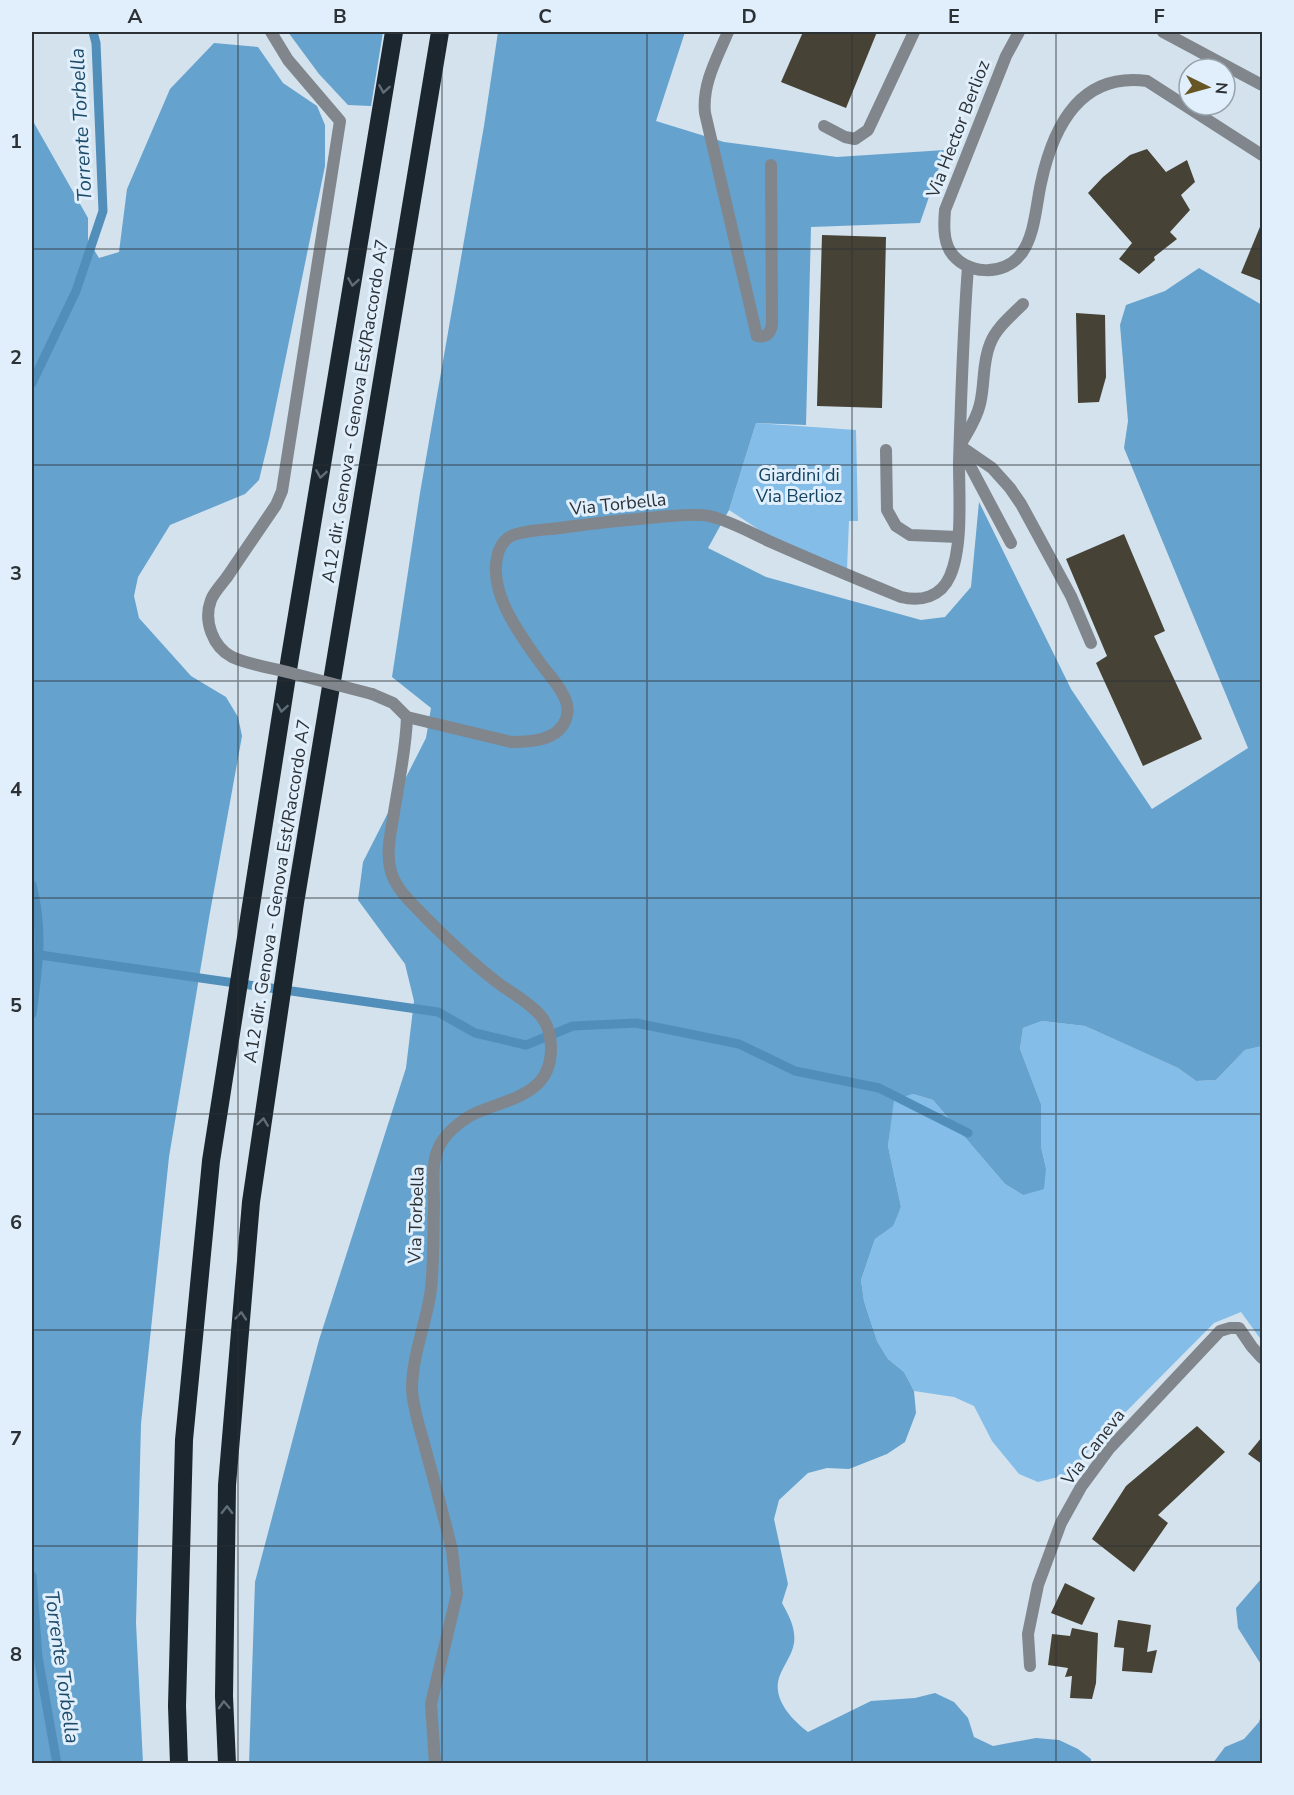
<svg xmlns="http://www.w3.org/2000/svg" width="1294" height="1795" font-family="'Nunito Sans',sans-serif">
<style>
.green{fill:#84bde8}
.forest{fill:#65a2ce}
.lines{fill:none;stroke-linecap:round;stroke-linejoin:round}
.stream{stroke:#528eba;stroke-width:9}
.building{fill:#464235}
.lane{stroke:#80868b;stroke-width:12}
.street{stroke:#80868b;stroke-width:12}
.highway{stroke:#1b262f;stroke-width:18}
.street-bridge{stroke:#80868b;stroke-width:12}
.oneway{stroke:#606c76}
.grid{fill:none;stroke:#2c3136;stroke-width:1.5;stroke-opacity:0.55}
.labels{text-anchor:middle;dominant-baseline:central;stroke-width:6;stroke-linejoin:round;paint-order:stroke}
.street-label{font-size:18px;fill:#2c3136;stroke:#e0effb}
.park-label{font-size:18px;fill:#124260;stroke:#e0effb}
.water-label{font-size:20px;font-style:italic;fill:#1d4b6a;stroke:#e0effb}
.neatline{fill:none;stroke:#2c3136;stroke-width:2}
.grid-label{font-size:20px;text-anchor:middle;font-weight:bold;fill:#2c3136}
</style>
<rect width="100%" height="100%" fill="#d3e2ed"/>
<g class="green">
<polygon points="756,423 856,430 858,521 849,521 847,569 776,541 729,510"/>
<polygon points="1042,1021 1085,1026 1178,1068 1196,1081 1216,1080 1245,1050 1262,1046 1262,1341 1241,1312 1214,1323 1096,1442 1070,1474 1038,1482 1019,1474 992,1441 974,1406 954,1397 914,1391 904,1372 888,1359 877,1341 864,1301 861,1280 875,1239 892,1226 901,1207 888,1146 893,1100 913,1094 933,1100 1005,1184 1023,1195 1046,1168 1041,1147 1041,1104 1020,1049 1023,1028"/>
</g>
<g class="forest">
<polygon points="288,32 383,32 371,106 348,105 319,74"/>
<path d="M498,32H685L656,121L724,142L837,157L945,150L920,223L811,227L806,425L756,423L729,510L708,548L766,577L921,620L945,617L971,587L979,502L1071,689L1152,809L1248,748L1124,448L1128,421L1120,325L1126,305L1165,291L1199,268L1262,305V1046L1245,1050L1216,1080L1196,1081L1178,1068L1085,1026L1042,1021L1023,1028L1020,1049L1041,1104V1147L1046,1168L1044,1189L1023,1195L1005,1184L933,1100L913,1094L894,1100L888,1146L901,1207L893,1226L875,1239L861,1280L864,1301L877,1341L888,1359L904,1372L914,1391L916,1413L905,1442L887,1454L849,1469L827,1468L808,1473L779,1500L774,1519L788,1584L782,1603C789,1616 796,1628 794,1643C792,1657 780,1669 778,1682C775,1703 794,1721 808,1732L871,1701L915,1698L935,1693L954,1702L968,1718L974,1737L993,1746L1036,1738L1059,1740L1078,1749L1091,1759V1763L249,1764L255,1582L319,1340L406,1068L414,1001L405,964L358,900L363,862L426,738L431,708L392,677L420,493L484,126Z"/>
<polygon points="214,43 258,47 283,83 317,106 325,125 325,166 269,439 259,480 245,494 170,525 138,577 134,596 139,618 191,676 226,697 238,717 242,736 209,918 169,1157 141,1424 136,1623 143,1763 32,1763 32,114 34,123 88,218 88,240 99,258 119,252 127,189 170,89"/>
<polygon points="1262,1578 1262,1666 1238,1628 1236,1608"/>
<polygon points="1262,1712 1262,1763 1213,1763 1225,1747 1244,1739 1259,1722"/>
</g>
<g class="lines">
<g class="stream">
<polyline points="32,383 76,291 103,211 96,43 93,32"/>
<path d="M32,885C44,930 38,969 32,1014"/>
<polyline points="40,955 438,1012 475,1033 526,1045 573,1026 636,1023 739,1044 795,1071 879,1088 968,1133"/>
<polyline points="32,1576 38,1657 57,1764"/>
</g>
</g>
<g class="building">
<polygon points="803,32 877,32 846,108 781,82"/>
<polygon points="1147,149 1166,172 1187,160 1195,182 1181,195 1190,210 1170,232 1177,239 1154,257 1155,260 1139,274 1119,259 1132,243 1088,193 1103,177 1130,155"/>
<polygon points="1262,222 1262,281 1241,273"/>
<polygon points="822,235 886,237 882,408 817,406"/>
<polygon points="1076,313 1105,315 1106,377 1099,402 1078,403"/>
<polygon points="1124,534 1165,631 1154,636 1202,739 1143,766 1096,663 1107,656 1066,559"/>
<polygon points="1197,1426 1225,1452 1158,1515 1168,1523 1134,1572 1092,1539 1126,1486"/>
<polygon points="1262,1437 1262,1464 1248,1454"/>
<polygon points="1065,1583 1095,1598 1082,1625 1051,1613"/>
<polygon points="1118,1620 1151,1625 1147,1652 1157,1650 1152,1673 1122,1671 1124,1648 1114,1647"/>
<polygon points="1072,1628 1098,1633 1096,1683 1092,1699 1070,1698 1072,1676 1065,1677 1068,1668 1048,1665 1052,1634 1070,1636"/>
</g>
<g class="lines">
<g class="lane">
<path d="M728,32C717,58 702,84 705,113L757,336C766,338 771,333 772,324L771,165"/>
<polyline points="886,450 887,510 896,526 910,535 958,537"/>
</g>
<g class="street">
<path d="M1019,32L1006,56L945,210C944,223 943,239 950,251C965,275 1004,277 1021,254C1035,236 1036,205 1041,183C1053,127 1080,72 1147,81L1262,155"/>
<polyline points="1163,32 1262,85"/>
<polyline points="824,126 845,137 855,139 868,130 914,32"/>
<path d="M962,442C969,430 977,418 980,404C985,384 982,363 990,344C996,328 1011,316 1023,304"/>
<polyline points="960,446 992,468 1010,488 1021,504 1071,596 1091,643"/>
<polyline points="960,447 1011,543"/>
<polyline points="227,577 276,505 282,491 340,121 288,60 271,32"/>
<path d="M372,694L393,703L407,717L511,742C531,742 558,741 566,719C568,713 568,707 566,701C561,687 550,676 541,664C521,636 489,594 497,558C498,550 503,540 511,536C525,530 545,530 560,528C593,523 626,520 659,517C675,516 693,513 709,516C731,521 751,533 771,542C814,561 857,579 901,597C921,602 941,597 950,576C963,547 959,495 959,463C961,398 963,332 968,267"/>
<path d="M407,717C406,751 398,785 393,819C390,837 386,854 391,872C397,891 413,904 426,918C449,941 472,963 498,983C513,994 529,1002 541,1016C548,1025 551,1036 551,1047C552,1094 511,1098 478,1112C464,1118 448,1131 441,1143C430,1160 434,1187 434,1206C433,1233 434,1261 431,1289C427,1322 412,1354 412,1389C413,1410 421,1431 426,1451C435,1484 444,1517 452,1550L457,1594L431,1704L435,1764"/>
<polyline points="1030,1666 1028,1634 1038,1585 1061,1523 1081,1487 1109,1449 1220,1331 1230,1328 1239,1328 1252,1347 1262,1358"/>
</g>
<g class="highway">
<polyline points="179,1764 177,1706 184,1440 211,1161 290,657 394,32"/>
<polyline points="227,1764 224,1696 227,1485 251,1202 295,903 440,32"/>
</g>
<path class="street-bridge" d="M227,577C222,584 214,592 211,600C203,621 213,647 232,657C250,665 272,668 291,673C318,680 345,687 372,694"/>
</g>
<defs><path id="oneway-chevron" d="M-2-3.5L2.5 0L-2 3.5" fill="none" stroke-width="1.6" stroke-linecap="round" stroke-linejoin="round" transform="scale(1.5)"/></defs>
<g class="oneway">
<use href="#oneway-chevron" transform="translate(384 89) rotate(99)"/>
<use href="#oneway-chevron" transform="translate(353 282) rotate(99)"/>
<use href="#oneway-chevron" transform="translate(321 474) rotate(99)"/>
<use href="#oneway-chevron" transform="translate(282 708) rotate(99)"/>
<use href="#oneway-chevron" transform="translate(263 1122) rotate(-82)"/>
<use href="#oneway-chevron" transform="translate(241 1316) rotate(-85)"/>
<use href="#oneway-chevron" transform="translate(227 1510) rotate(-89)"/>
<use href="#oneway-chevron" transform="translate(224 1705) rotate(-93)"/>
</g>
<path class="grid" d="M238,32V1764M442,32V1764M647,32V1764M852,32V1764M1056,32V1764M32,249H1262M32,465H1262M32,681H1262M32,898H1262M32,1114H1262M32,1330H1262M32,1546H1262"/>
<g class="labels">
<g class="street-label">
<text transform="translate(958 129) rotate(-69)">Via Hector Berlioz</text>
<text transform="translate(355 411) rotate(-81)">A12 dir. Genova - Genova Est/Raccordo A7</text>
<text transform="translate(618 504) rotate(-6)">Via Torbella</text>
<text transform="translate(277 891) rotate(-81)">A12 dir. Genova - Genova Est/Raccordo A7</text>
<text transform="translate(416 1215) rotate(-88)">Via Torbella</text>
<text transform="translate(1093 1447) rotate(-52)">Via Caneva</text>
</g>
<g class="park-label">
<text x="799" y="475">Giardini di<tspan x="799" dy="21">Via Berlioz</tspan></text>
</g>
<g class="water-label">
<text transform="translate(81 125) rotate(-93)">Torrente Torbella</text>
<text transform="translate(62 1667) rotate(82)">Torrente Torbella</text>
</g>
</g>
<rect width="1294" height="1795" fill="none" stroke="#e0effb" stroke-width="66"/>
<g transform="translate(1207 87) rotate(95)"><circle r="28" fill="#e0effb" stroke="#98a3ac" stroke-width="1.5"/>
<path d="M0-4.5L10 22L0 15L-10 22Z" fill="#675724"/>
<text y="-9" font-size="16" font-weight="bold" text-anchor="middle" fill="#2c3136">N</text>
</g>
<rect x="33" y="33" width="1228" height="1729" class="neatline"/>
<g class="grid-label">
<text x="135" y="23">A</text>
<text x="340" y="23">B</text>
<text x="545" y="23">C</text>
<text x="749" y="23">D</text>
<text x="954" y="23">E</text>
<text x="1159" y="23">F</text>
<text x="16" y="148">1</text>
<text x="16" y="364">2</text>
<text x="16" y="580">3</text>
<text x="16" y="796">4</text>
<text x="16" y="1012">5</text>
<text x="16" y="1229">6</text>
<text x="16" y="1445">7</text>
<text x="16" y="1661">8</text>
</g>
</svg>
